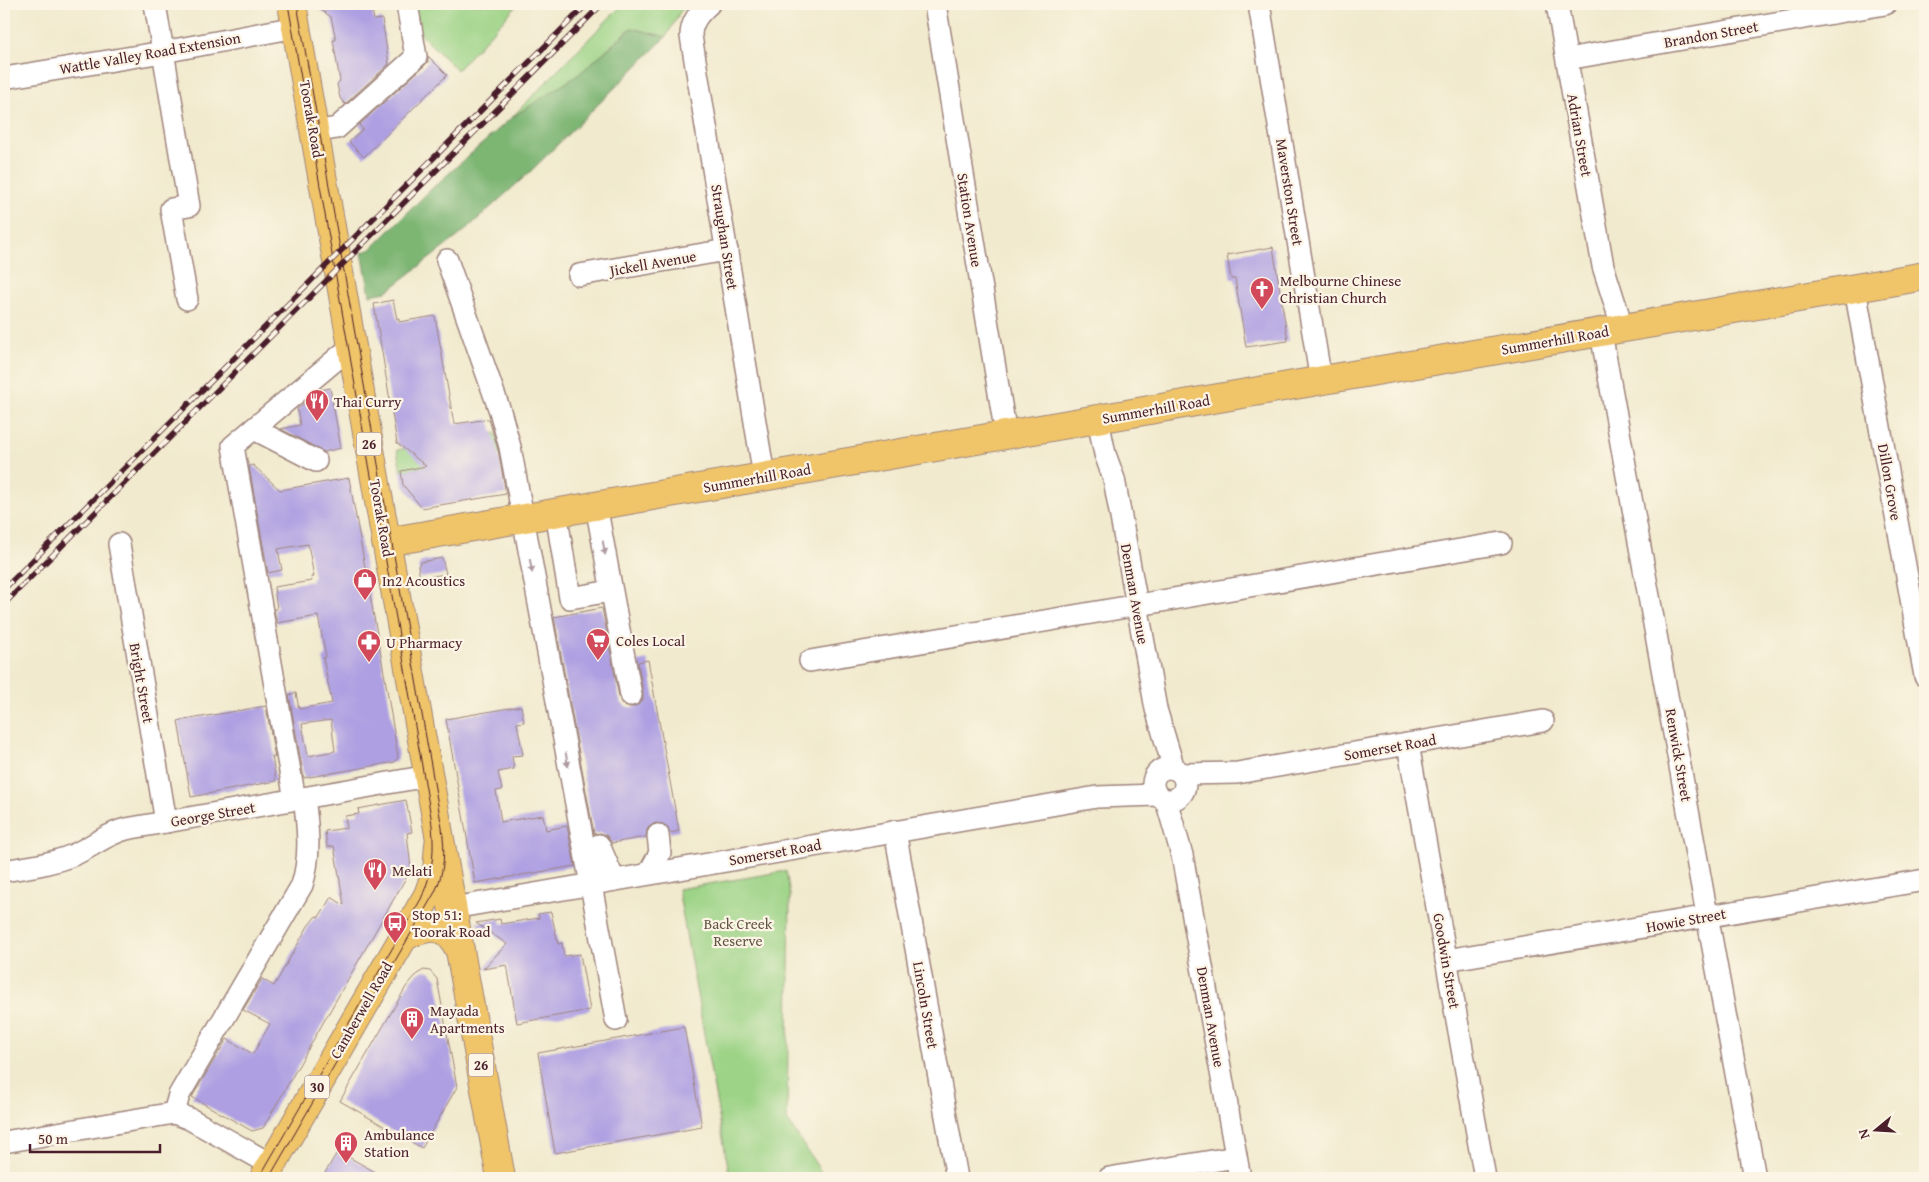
<svg xmlns="http://www.w3.org/2000/svg" width="1929" height="1182" font-family="'Gentium Book Plus',serif">
<style>
.green{fill:#9cd386;stroke:#737958}
.forest{fill:#7db573;stroke:#646a4f}
.building{fill:#ad9fe2;fill-rule:evenodd}
.lines{fill:none;stroke-linecap:round;stroke-linejoin:round}
.minor-casing{stroke:#9e847c;stroke-width:24}
.major-casing{stroke:#9e847c;stroke-width:30}
.highway-casing{stroke:#9e847c;stroke-width:30}
.minor{stroke:#fff;stroke-width:21}
.major{stroke:#f0c469;stroke-width:28}
.highway{stroke:#f0c469;stroke-width:28}
.tram{stroke:#4a1f2b;stroke-width:1}
.rail-casing{stroke:#4a1f2b;stroke-width:5.5}
.rail{stroke:#fcf5e5;stroke-width:4;stroke-dasharray:11;stroke-linecap:butt}
.oneway{fill:#ae9aa0}
.labels{text-anchor:middle;dominant-baseline:central;stroke-width:4.5;stroke-linejoin:round;paint-order:stroke}
.shield{fill:#fcf5e5;stroke:#7f5f63;stroke-width:1}
.shield-label{font-size:14px;font-weight:bold;fill:#4a1f2b}
.street-label{font-size:15px;fill:#4a1f2b;stroke:#fcf5e5}
.poi-label{font-size:15px;fill:#4a1f2b;stroke:#fcf5e5;text-anchor:start}
.park-label{font-size:15px;fill:#635546;stroke:#fcf5e5}
</style>
<rect width="100%" height="100%" fill="#fcf5e5"/>
<filter id="ink" filterUnits="userSpaceOnUse"><feTurbulence type="fractalNoise" baseFrequency=".02" numOctaves="2"/><feDisplacementMap in="SourceGraphic" scale="10" xChannelSelector="R" yChannelSelector="G"/><feConvolveMatrix kernelMatrix="1 2 1 2 8 2 1 2 1" color-interpolation-filters="sRGB"/></filter>
<filter id="wash" filterUnits="userSpaceOnUse"><feTurbulence type="fractalNoise" baseFrequency=".0096" numOctaves="4" result="noise"/><feDisplacementMap in="SourceGraphic" scale="20" xChannelSelector="R" yChannelSelector="G"/><feGaussianBlur stdDeviation="1.12" result="paint"/><feColorMatrix in="noise" values="0 0 0 0 0 0 0 0 0 0 0 0 0 0 0 0 0 1.4 0 .05"/><feComposite in="paint" operator="in"/></filter>
<g filter="url(#wash)">
<rect width="100%" height="100%" fill="#f1eace"/>
<g class="green">
<polygon points="413,4 518,4 457,70 418,32"/>
<polygon points="623,4 688,4 680,12 666,37 631,28 578,75 511,118"/>
<polygon points="496,433 501,453 401,471 397,450"/>
<polygon points="786,871 790,895 787,1120 825,1178 730,1178 678,889"/>
</g>
<polygon class="forest" points="632,28 666,37 531,171 460,235 386,292 370,295 362,252 370,250 428,192 511,118 578,75"/>
<g id="blocks">
<g class="building">
<polygon points="312,4 371,4 374,20 382,19 389,64 345,104 340,98 337,84 340,81 333,40 336,40 331,17"/>
<polygon points="428,56 447,75 364,157 349,142 363,129 359,125 424,66 428,62"/>
<polygon points="1273,247 1288,341 1246,347 1235,279 1231,279 1227,255"/>
<polygon points="393,300 397,319 399,318 399,322 435,316 454,424 489,419 498,450 506,494 422,508 403,485 401,471 426,466 397,443 374,304"/>
<polygon points="330,388 341,448 324,452 281,429 300,425 297,409 320,390"/>
<path d="M253,465L280,490L349,478L386,684L398,757L395,762L304,778L289,695L296,693L299,709L332,703L323,658L326,657L318,616L277,623L274,609H277L274,587L312,581L311,577H314L308,544L278,549L282,570L268,573L249,466ZM331,720L335,751L308,756L302,724Z"/>
<polygon points="442,558 446,574 420,578 418,566 421,562"/>
<polygon points="602,608 619,697 621,703 626,707 634,707 639,704 643,700 643,693 638,662 648,660 679,831 670,833 668,827 663,824 656,823 650,825 647,830 646,837 612,843 606,835 600,833 594,834 554,617"/>
<polygon points="266,706 275,758 272,756 276,781 191,797 178,721"/>
<polygon points="521,706 524,722 517,723 523,755 512,756 514,769 498,772 502,790 496,791 501,822 543,815 546,830 567,826 575,866 475,883 446,719"/>
<polygon points="406,800 412,832 407,833 411,869 263,1128 252,1131 192,1097 227,1039 253,1054 270,1024 243,1010 262,979 274,986 308,926 316,916 319,917 331,897 344,905 334,846 327,847 325,831 347,828 345,816 359,814 358,809"/>
<polygon points="551,912 558,944 562,943 564,956 580,954 590,1010 517,1023 507,965 483,969 507,944 476,923 500,919 501,924 539,918 538,914"/>
<polygon points="424,970 430,971 437,979 457,1087 422,1148 340,1101 406,987 417,974"/>
<polygon points="684,1027 702,1127 555,1153 538,1053"/>
<polygon points="338,1151 386,1178 322,1178"/>
</g>
</g>
</g>
<g filter="url(#ink)">
<use href="#blocks" fill-opacity="0" stroke="#9e847c" stroke-width="1"/>
<g class="lines">
<g class="minor-casing">
<g id="minor">
<polyline points="155,4 189,206 171,209 187,299"/>
<path d="M709,4C699,13 691,22 691,36L764,476"/>
<polyline points="935,4 1006,435"/>
<polyline points="1259,4 1321,381"/>
<polyline points="1557,4 1603,266 1623,329"/>
<polyline points="1567,59 1885,4"/>
<polyline points="4,78 163,52 296,27"/>
<polyline points="314,132 337,128 416,57 407,4"/>
<polyline points="447,260 500,411 510,447 616,1020"/>
<polyline points="579,275 727,250"/>
<polyline points="1855,289 1925,676"/>
<polyline points="1601,333 1755,1178"/>
<polyline points="1098,420 1105,454 1114,479 1156,709 1174,769"/>
<polyline points="254,429 316,461"/>
<polyline points="596,505 631,695"/>
<polyline points="556,512 570,598 611,591"/>
<polyline points="119,544 166,822"/>
<polyline points="810,661 1501,543"/>
<polyline points="1408,744 1485,1178"/>
<circle cx="1169" cy="784" r="16"/>
<polyline points="1182,774 1237,773 1543,721"/>
<polyline points="295,800 233,446 352,346"/>
<polyline points="1166,800 1182,855 1240,1178"/>
<polyline points="895,831 957,1178"/>
<polyline points="599,845 614,880"/>
<path d="M4,871C27,867 51,864 73,855C92,847 106,834 126,829L428,776"/>
<polyline points="649,873 660,853 658,835"/>
<polyline points="453,908 1097,797 1157,795"/>
<polyline points="1446,960 1925,880"/>
<path d="M174,1113L179,1095L302,885C311,857 308,827 304,798"/>
<polyline points="4,1142 174,1113 190,1119 272,1165"/>
<polyline points="1109,1178 1236,1157"/>
</g>
</g>
<g class="major-casing">
<g id="major">
<polyline points="386,542 1925,276"/>
<path d="M405,936C430,924 447,922 460,951"/>
<polyline points="264,1178 428,895 437,870 439,845"/>
</g>
</g>
<g class="highway-casing">
<polyline id="highway" points="292,4 379,501 501,1178"/>
</g>
<use href="#minor" class="minor"/>
<use href="#major" class="major"/>
<use href="#highway" class="highway"/>
<g class="tram">
<path d="M259,1178L421,899C434,869 435,849 431,817L288,4"/>
<path d="M269,1178L435,892C445,871 445,850 442,828L297,4"/>
</g>
<g class="rail-casing">
<g id="rail">
<polyline points="4,589 587,4"/>
<polyline points="4,604 602,4"/>
</g>
</g>
<use href="#rail" class="rail"/>
</g>
<defs><path id="oneway-solid" d="M-6-.8H1V-3.2L6.5 0L1 3.2V.8H-6Z" transform="scale(1.25)"/></defs>
<g class="oneway">
<use href="#oneway-solid" transform="translate(604 548) rotate(80)"/>
<use href="#oneway-solid" transform="translate(531 566) rotate(80)"/>
<use href="#oneway-solid" transform="translate(567 760) rotate(80)"/>
</g>
</g>
<defs>
<g id="church-pin" transform="scale(1.25)"><path d="M0 17L-7.5 6A9.5 9.5 0 1 1 7.5 6Z" fill="#d1495b" stroke="#fcf5e5"/><path d="M-1.2-6h2.4v3.5h3.3v2.4h-3.3V6h-2.4V-.1h-3.3v-2.4h3.3Z" fill="#fff"/></g>
<g id="restaurant-pin" transform="scale(1.25)"><path d="M0 17L-7.5 6A9.5 9.5 0 1 1 7.5 6Z" fill="#d1495b" stroke="#fcf5e5"/><path d="M-5-6h1v4h1v-4h1v4h1v-4h1v5L-1.5 .5V6h-2V.5L-5-1ZM5-6V6H3V1.5H1.5Q1.5-4 5-6Z" fill="#fff"/></g>
<g id="shop-pin" transform="scale(1.25)"><path d="M0 17L-7.5 6A9.5 9.5 0 1 1 7.5 6Z" fill="#d1495b" stroke="#fcf5e5"/><path d="M-5-2.5h2.3a2.7 3.5 0 0 1 5.4 0H5L5.5 6h-11ZM-1.5-2.5h3a1.5 2.3 0 0 0-3 0Z" fill="#fff"/></g>
<g id="supermarket-pin" transform="scale(1.25)"><path d="M0 17L-7.5 6A9.5 9.5 0 1 1 7.5 6Z" fill="#d1495b" stroke="#fcf5e5"/><path d="M-6-5.5h2.5l.6 2H6L4.5 2H-2.5L-4.4-4H-6ZM-1.5 3.2a1.3 1.3 0 1 0 .1 0ZM3 3.2a1.3 1.3 0 1 0 .1 0Z" fill="#fff"/></g>
<g id="pharmacy-pin" transform="scale(1.25)"><path d="M0 17L-7.5 6A9.5 9.5 0 1 1 7.5 6Z" fill="#d1495b" stroke="#fcf5e5"/><path d="M-2-6h4v4h4v4h-4v4h-4v-4h-4v-4h4Z" fill="#fff"/></g>
<g id="bus-pin" transform="scale(1.25)"><path d="M0 17L-7.5 6A9.5 9.5 0 1 1 7.5 6Z" fill="#d1495b" stroke="#fcf5e5"/><path d="M-5-6H5V4H4V6H2V4H-2V6H-4V4H-5ZM-3.5-4V0h7V-4ZM-3.5 1.2v1.5H-2V1.2ZM2 1.2v1.5H3.5V1.2Z" fill="#fff"/></g>
<g id="building-pin" transform="scale(1.25)"><path d="M0 17L-7.5 6A9.5 9.5 0 1 1 7.5 6Z" fill="#d1495b" stroke="#fcf5e5"/><path d="M-4-6H4V6H1V3H-1V6H-4ZM-2.5-4.3h1.7v1.8h-1.7ZM.8-4.3h1.7v1.8H.8ZM-2.5-1h1.7V.8h-1.7ZM.8-1h1.7V.8H.8Z" fill="#fff"/></g>
</defs>
<g fill-rule="evenodd">
<use href="#church-pin" x="1262" y="289"/>
<use href="#restaurant-pin" x="317" y="401"/>
<use href="#shop-pin" x="365" y="580"/>
<use href="#supermarket-pin" x="598" y="640"/>
<use href="#pharmacy-pin" x="369" y="642"/>
<use href="#restaurant-pin" x="375" y="870"/>
<use href="#bus-pin" x="395" y="923"/>
<use href="#building-pin" x="412" y="1019"/>
<use href="#building-pin" x="346" y="1143"/>
</g>
<g class="labels">
<g class="shield">
<rect x="356.5" y="432.5" width="25" height="23" rx="4"/>
<rect x="468.5" y="1053.5" width="25" height="23" rx="4"/>
<rect x="304.5" y="1075.5" width="25" height="23" rx="4"/>
</g>
<g class="shield-label">
<text x="369" y="444">26</text>
<text x="481" y="1065">26</text>
<text x="317" y="1087">30</text>
</g>
<g class="street-label">
<text transform="translate(1711 34) rotate(-10)">Brandon Street</text>
<text transform="translate(150 53) rotate(-10)">Wattle Valley Road Extension</text>
<text transform="translate(312 119) rotate(80)">Toorak Road</text>
<text transform="translate(1580 135) rotate(80)">Adrian Street</text>
<text transform="translate(1290 192) rotate(81)">Maverston Street</text>
<text transform="translate(970 220) rotate(81)">Station Avenue</text>
<text transform="translate(725 237) rotate(81)">Straughan Street</text>
<text transform="translate(653 263) rotate(-10)">Jickell Avenue</text>
<text transform="translate(1555 340) rotate(-10)">Summerhill Road</text>
<text transform="translate(1156 409) rotate(-10)">Summerhill Road</text>
<text transform="translate(757 478) rotate(-10)">Summerhill Road</text>
<text transform="translate(1890 482) rotate(80)">Dillon Grove</text>
<text transform="translate(382 518) rotate(80)">Toorak Road</text>
<text transform="translate(1135 594) rotate(80)">Denman Avenue</text>
<text transform="translate(142 683) rotate(80)">Bright Street</text>
<text transform="translate(1390 747) rotate(-10)">Somerset Road</text>
<text transform="translate(1679 755) rotate(80)">Renwick Street</text>
<text transform="translate(213 814) rotate(-10)">George Street</text>
<text transform="translate(775 852) rotate(-10)">Somerset Road</text>
<text transform="translate(1686 920) rotate(-10)">Howie Street</text>
<text transform="translate(1447 961) rotate(80)">Goodwin Street</text>
<text transform="translate(926 1005) rotate(80)">Lincoln Street</text>
<text transform="translate(361 1010) rotate(-60)">Camberwell Road</text>
<text transform="translate(1211 1017) rotate(80)">Denman Avenue</text>
</g>
<g class="poi-label">
<text x="1280" y="280">Melbourne Chinese<tspan x="1280" dy="17">Christian Church</tspan></text>
<text x="334" y="401">Thai Curry</text>
<text x="382" y="580">In2 Acoustics</text>
<text x="616" y="640">Coles Local</text>
<text x="386" y="642">U Pharmacy</text>
<text x="392" y="870">Melati</text>
<text x="412" y="914">Stop 51:<tspan x="412" dy="17">Toorak Road</tspan></text>
<text x="430" y="1010">Mayada<tspan x="430" dy="17">Apartments</tspan></text>
<text x="364" y="1134">Ambulance<tspan x="364" dy="17">Station</tspan></text>
</g>
<g class="park-label">
<text x="738" y="923">Back Creek<tspan x="738" dy="17">Reserve</tspan></text>
</g>
</g>
<rect width="1929" height="1182" fill="none" stroke="#fcf5e5" stroke-width="20"/>
<g transform="translate(1876 1130) rotate(252)" stroke="#fcf5e5" stroke-width="4" paint-order="stroke">
<path d="M0-4L9 19L0 12L-9 19Z" fill="#4a1f2b"/>
<text y="-8" font-size="14" font-weight="bold" text-anchor="middle" fill="#4a1f2b">N</text>
</g>
<path d="M30 1144v8h130v-8" fill="none" stroke="#4a1f2b" stroke-width="2.5"/>
<text x="38" y="1144" font-size="15" fill="#4a1f2b" stroke="#fcf5e5" stroke-width="4" paint-order="stroke">50 m</text>
</svg>
